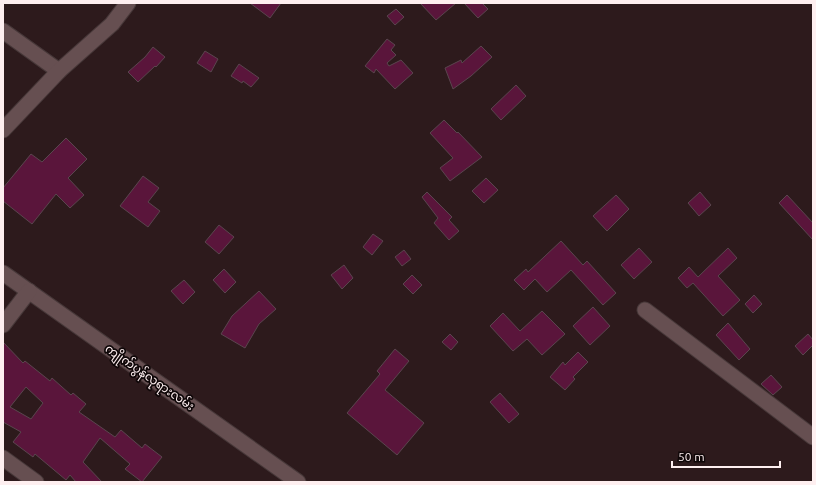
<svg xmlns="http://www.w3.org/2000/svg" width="816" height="485" font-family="Ubuntu,'Noto Sans Myanmar',sans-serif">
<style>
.building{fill:#5a153b;stroke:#5a454e;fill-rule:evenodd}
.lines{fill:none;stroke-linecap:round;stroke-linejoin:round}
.street-casing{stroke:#473839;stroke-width:17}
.street{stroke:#664f51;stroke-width:15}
.labels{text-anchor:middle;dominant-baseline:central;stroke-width:3.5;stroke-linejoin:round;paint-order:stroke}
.street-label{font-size:12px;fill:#feeff0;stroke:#0f0708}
</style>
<rect width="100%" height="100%" fill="#2d1a1c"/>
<g class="building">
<polygon points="250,3 281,3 270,18"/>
<polygon points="420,3 456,3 436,20"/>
<polygon points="464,3 482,3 488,9 478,18"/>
<polygon points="396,9 404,17 395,25 387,16"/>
<polygon points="387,39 395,45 391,50 396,55 387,63 389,66 401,60 413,73 395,89 376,69 374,73 365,66"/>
<polygon points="481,46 492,57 471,76 453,89 445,68 461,60 462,63"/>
<polygon points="153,47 165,57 156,67 155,66 138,82 128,72 145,57"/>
<polygon points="205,51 218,59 211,72 197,63"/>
<polygon points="239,64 259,78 251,87 243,81 242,83 231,76"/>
<polygon points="516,85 526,96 501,120 491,109"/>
<polygon points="444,120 457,133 458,132 482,157 450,181 440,168 453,158 430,133"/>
<polygon points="66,138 87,159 68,178 84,195 70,208 56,194 32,224 3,201 3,188 31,154 42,162"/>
<polygon points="143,176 159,188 148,202 160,211 148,227 120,206"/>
<polygon points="486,178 498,190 484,203 472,191"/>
<polygon points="427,192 452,217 449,220 459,231 449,240 434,223 438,218 422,197"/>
<polygon points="700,192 711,205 699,216 688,203"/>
<polygon points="616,195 629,209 607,231 593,216"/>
<polygon points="787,195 813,223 813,240 779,203"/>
<polygon points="219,225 234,237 219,254 205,242"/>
<polygon points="373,234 383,241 372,255 363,247"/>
<polygon points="561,241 583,265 587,261 616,293 603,305 571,270 547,292 535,279 524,290 514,280 526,269 528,272"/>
<polygon points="639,248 652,262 634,279 621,265"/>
<polygon points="728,248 737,258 718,276 740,300 723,316 693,283 687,288 678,278 689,267 698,277"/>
<polygon points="404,250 411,259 402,266 395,257"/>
<polygon points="344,265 353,278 342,289 331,275"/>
<polygon points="224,269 236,282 225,293 213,280"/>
<polygon points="412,275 422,285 413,294 403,284"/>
<polygon points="184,280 195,292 183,304 171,291"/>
<polygon points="259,291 276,309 259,324 245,348 221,334 232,316"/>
<polygon points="754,295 762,304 753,313 745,304"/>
<polygon points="593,307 610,326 590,345 573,326"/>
<polygon points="542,311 565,334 542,355 527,339 513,351 490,326 503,313 520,331"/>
<polygon points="728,323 750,349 739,360 716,335"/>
<polygon points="450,334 458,342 451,350 442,342"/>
<polygon points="808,334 813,340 813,345 803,355 795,346"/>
<path d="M3,342L23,363L25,361L50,381L52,378L71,395L73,393L86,404L79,412L115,437L121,430L142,448L145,444L162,457L142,482L125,469L130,464L100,438L83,462L102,482H76L70,475L66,480L35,454L33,457L13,442L21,432L3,422ZM26,387L43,403L31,419L10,407Z"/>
<polygon points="395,349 409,361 385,390 424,423 397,455 347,413 380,374 377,371"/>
<polygon points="578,352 588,362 573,377 575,379 565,390 550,377 563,362 565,365"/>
<polygon points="771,375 782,387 773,395 761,384"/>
<polygon points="500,393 519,414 509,423 490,402"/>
</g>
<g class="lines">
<g class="street-casing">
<g id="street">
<polyline points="3,31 59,71"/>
<polyline points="3,130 59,71 112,24 128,3"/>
<polyline points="3,273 298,482"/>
<polyline points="645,310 813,437"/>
<polyline points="3,325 29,291"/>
<polyline points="3,458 36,482"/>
</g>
</g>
<use href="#street" class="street"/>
</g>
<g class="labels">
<g class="street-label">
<text transform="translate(150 377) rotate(35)">ကျိုက်ပွန်လုရားလမ်း</text>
</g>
</g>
<rect width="816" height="485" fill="none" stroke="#feeff0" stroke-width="8"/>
<path d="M672 461v6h108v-6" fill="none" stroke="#feeff0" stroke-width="2"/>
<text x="678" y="461" font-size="12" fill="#feeff0" stroke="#0f0708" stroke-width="3" paint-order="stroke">50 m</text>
</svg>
